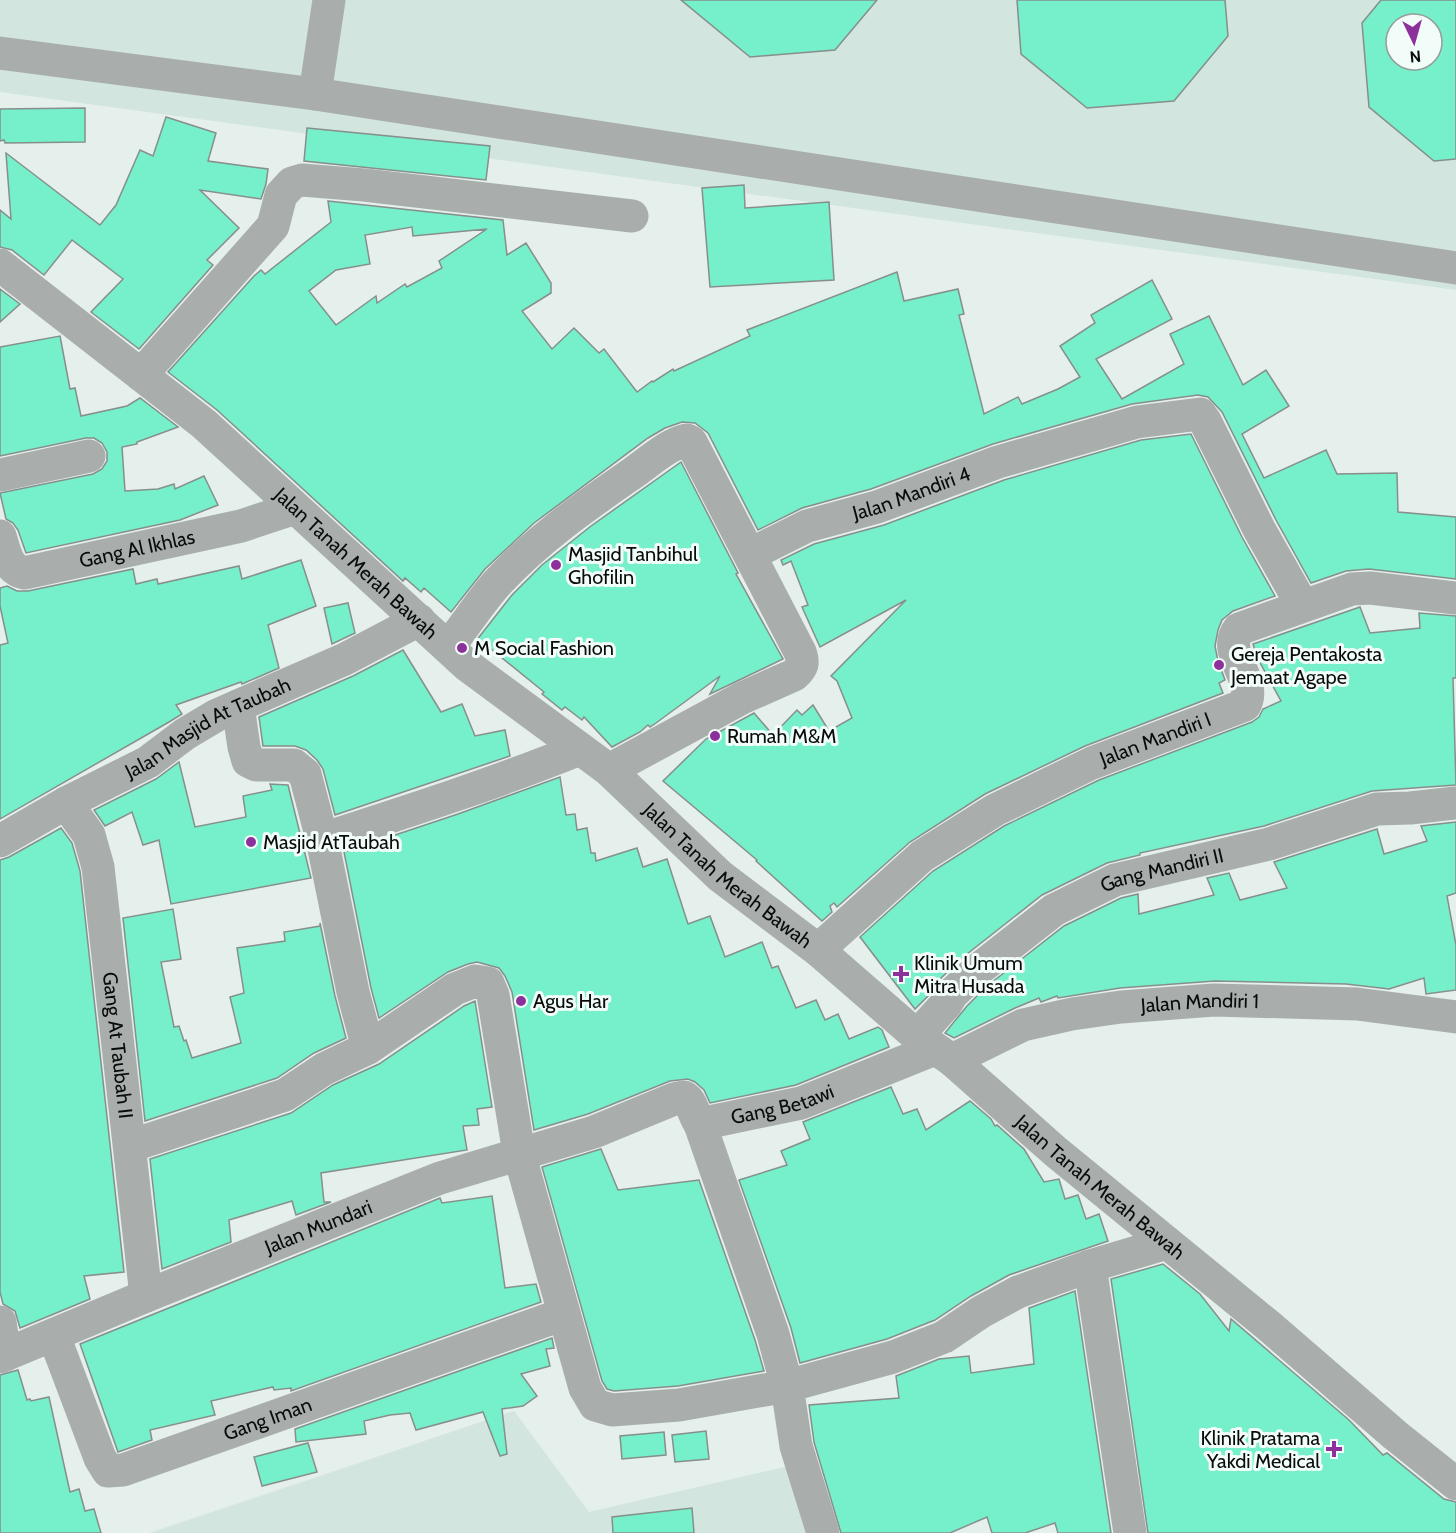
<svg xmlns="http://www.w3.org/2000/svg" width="1456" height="1533" font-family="Cabin,sans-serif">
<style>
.built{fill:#d2e5de;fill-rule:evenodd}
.building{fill:#76efcb;stroke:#868f8b;stroke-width:1.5;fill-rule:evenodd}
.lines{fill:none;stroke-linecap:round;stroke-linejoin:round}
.minor{stroke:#a9aeac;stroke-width:33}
.poi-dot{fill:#8c319c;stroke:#f2fdf9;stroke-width:2}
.labels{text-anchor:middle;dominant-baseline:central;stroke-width:6;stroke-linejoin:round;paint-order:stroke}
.street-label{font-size:20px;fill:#090c0b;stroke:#f2fdf9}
.poi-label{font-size:20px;fill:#090c0b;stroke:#f2fdf9;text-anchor:start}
</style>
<rect width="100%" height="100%" fill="#e5efeb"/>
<g class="built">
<path d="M0,0H1456V290L0,92ZM1396,24H1432V60H1396Z"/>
<polygon points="514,1411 589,1512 806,1462 821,1533 149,1533"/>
</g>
<g class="building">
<polygon points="681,0 877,0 835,50 750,57"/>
<polygon points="1017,0 1225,0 1228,36 1174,101 1087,108 1021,54"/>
<path d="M1381,0H1456V159L1434,161L1369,107L1362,23ZM1396,24H1432V60H1396Z"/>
<polygon points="85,108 85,142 5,143 4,140 0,141 0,109"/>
<polygon points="166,117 216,133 208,161 268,169 266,184 261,199 200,190 239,228 207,260 213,265 139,349 91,312 123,279 72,240 44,275 12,250 0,247 0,210 11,219 6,153 100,225 116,205 140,150 153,156"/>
<polygon points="307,128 490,146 486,180 304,161"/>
<polygon points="744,185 745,208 829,202 834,280 710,287 702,188"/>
<path d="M328,201L503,220L507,255L526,243L551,283V293L522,311L552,349L574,328L599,353L604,349L637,392L652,381L653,382L673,369L674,371L750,336L747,330L897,272L904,301L958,289L964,314L959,315L984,414L1018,397L1022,404L1058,389L1080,377L1060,346L1095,323L1091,315L1152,280L1172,319L1096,359L1122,399L1184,364L1170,334L1209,316L1243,385L1266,370L1289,406L1242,434L1264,478L1326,450L1337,474L1397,473L1398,512L1456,517V579L1369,569L1346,571L1311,583L1276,520L1222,412L1208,397L1198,395L1132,404L993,444L871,489L802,508L758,530L708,433L695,423L682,422L665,428L648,438L534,523L485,569L451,612L424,588L421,592L405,578L403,581L217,410L168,372L254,276L261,270L265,274L331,222ZM412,227L413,236L487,229L439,261L442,268L407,287L405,284L377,303L376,296L336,325L309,291L336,270L370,264L365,235Z"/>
<polygon points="0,289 20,304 0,322"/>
<polygon points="60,336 70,389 75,388 81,416 127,406 140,398 178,427 137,442 137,444 122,447 125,491 158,489 174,484 175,489 204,476 218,505 180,520 26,553 18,530 13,523 6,519 0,493 93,474 102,469 107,461 107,452 102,443 94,438 86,438 0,456 0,347"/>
<polygon points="1191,434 1242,537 1275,596 1233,611 1222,620 1218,630 1215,646 1218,661 1225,680 1219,683 1223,693 1085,746 985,794 910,842 837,907 834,903 830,906 832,912 822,921 756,861 757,860 663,781 706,739 754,713 773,735 797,710 802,715 813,705 829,731 852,718 837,681 831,676 906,600 820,647 802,607 808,605 791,561 783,565 781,560 814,544 884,525 1004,480 1141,440"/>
<polygon points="681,462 738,573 736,574 783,659 710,694 720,676 656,723 650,727 648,725 640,732 612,747 584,717 582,720 565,707 562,710 542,694 544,692 491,649 489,652 476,641 512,595 542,565 591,526"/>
<polygon points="301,560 316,606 268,625 279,668 242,684 241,682 176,705 182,714 169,722 0,819 0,645 8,643 0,606 0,588 7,586 17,591 28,591 133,569 136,584 157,579 158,584 239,566 242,579"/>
<polygon points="348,603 355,633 332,644 324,608"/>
<polygon points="1360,607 1370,633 1420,628 1419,613 1456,616 1456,678 1453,678 1456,785 1372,791 1264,826 1140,853 1140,855 1107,863 1042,895 962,958 939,980 931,993 915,1009 860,937 933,871 1004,826 1099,780 1252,722 1259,717 1263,709 1281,701 1259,661 1258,661 1253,644"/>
<polygon points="403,650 441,712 462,704 475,736 505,730 510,756 335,815 323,769 317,760 306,750 295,746 263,746 259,717 353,676"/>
<polygon points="179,762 195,827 246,817 243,796 272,790 270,784 288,785 311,878 171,904 159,840 143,845 132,812 105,826 94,810 156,779"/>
<polygon points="560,777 566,815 575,814 577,830 587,828 591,853 595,853 596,861 637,848 643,867 667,859 688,924 710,916 725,957 762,942 772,968 778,966 796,1008 816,1000 825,1020 838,1014 849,1039 878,1027 882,1030 889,1047 796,1085 710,1103 704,1090 695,1082 688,1079 670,1081 588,1114 534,1130 512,992 505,976 499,968 477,962 468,964 448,972 379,1018 371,988 344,852 458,814"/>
<polygon points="1456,822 1456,893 1447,896 1456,945 1456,990 1426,994 1424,978 1389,989 1346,984 1215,981 1120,988 1058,998 1057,996 1041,1002 1039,998 1015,1008 954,1038 945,1033 967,1006 987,986 1064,926 1121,898 1138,894 1139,914 1214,895 1207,878 1229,873 1240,900 1287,888 1274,862 1377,829 1384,854 1427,841 1421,826"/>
<polygon points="61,828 72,843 80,871 124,1272 84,1276 90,1299 20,1328 15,1311 3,1304 0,1292 0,860 9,857"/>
<polygon points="173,909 181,959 161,962 174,1027 179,1026 184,1041 186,1040 192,1058 241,1043 230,997 244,993 237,948 285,941 284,932 320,926 320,923 335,996 346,1038 314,1053 277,1078 145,1121 123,918"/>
<polygon points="475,1001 492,1107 477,1109 479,1125 463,1126 467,1150 321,1173 324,1202 331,1202 296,1215 292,1201 229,1220 231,1242 162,1269 150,1159 291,1113 333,1085 379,1064 464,1006"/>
<polygon points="891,1087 903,1114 917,1109 926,1130 970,1101 991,1119 995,1126 997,1125 1024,1149 1044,1182 1059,1179 1065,1199 1078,1195 1086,1219 1099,1214 1108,1241 1009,1275 971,1296 935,1320 887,1339 800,1363 791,1328 739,1180 787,1165 781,1151 810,1139 803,1122"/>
<polygon points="601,1149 618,1190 699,1180 755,1340 764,1371 678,1386 614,1391 607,1389 602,1381 542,1167"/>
<polygon points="492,1196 505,1288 536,1284 541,1302 291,1391 291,1388 274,1390 273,1387 211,1401 215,1415 150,1430 152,1440 118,1452 80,1344 440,1198 442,1203"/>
<polygon points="1163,1264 1200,1294 1229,1331 1231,1319 1349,1420 1383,1455 1387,1453 1444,1499 1456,1502 1456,1533 1148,1533 1111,1279"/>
<polygon points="1075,1291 1111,1533 1058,1533 1055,1523 1025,1533 992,1533 987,1517 950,1533 841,1533 814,1442 809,1405 899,1398 896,1376 939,1359 969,1356 971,1373 1034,1364 1029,1308"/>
<polygon points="552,1338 554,1348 546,1349 550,1366 521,1374 537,1396 523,1406 502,1409 507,1454 500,1456 483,1412 416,1430 410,1413 390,1415 364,1421 366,1434 296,1442 295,1429"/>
<polygon points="18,1370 27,1400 30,1399 31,1401 49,1397 70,1492 79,1489 85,1511 94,1509 101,1533 0,1533 0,1375"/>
<polygon points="706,1431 709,1459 675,1462 672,1435"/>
<polygon points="664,1432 666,1455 622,1459 620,1436"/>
<polygon points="308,1443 317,1472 262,1486 254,1457"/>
<polygon points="692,1508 694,1533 613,1533 612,1517"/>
</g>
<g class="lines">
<g class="minor">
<polyline points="329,0 315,94 1456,268"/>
<polyline points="0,53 315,94"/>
<path id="s1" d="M0,265L204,424L468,666L609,770L720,876L818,950L917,1036L952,1060L1056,1152L1269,1326L1395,1435L1456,1484"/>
<polyline points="141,375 273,226 281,195 292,183 302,180 364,185 632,216"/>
<polyline points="0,475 89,456"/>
<path id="s2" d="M0,536C5,551 7,569 24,573L241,526L295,508"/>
<path id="s3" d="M751,554L807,526L877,507L998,462L1137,422L1200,414L1205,421L1259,529L1302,605"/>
<path d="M448,647C465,626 480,602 498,582C538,539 585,506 633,473C649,462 668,444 687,440L691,442L800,652C804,663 803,667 794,675L742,698L609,770"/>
<polyline points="238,706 244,747 248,761 256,765 294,765 305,774 322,839 353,992 368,1048"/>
<path id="s4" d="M66,803L89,835L98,867L146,1296"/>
<path d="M322,839C409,811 496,783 580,749"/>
<path id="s5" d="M0,841L66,803L148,762L185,734L217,715L345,659L419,620"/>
<path id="s6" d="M818,950L922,856L995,810L1092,763L1245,705C1258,680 1220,652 1239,629L1352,589L1370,588L1456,598"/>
<path id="s7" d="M917,1036L946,1004L952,994L975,972L1054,910L1115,880L1269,844L1377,809L1410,808L1456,803"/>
<path id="s8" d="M952,1060L1023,1025L1072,1014L1121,1007L1214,1000L1357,1004L1456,1017"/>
<polyline points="700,1124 773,1334 787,1386 796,1446 823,1533"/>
<polyline points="130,1146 285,1095 324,1069 368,1048 455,989 475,981 488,983 493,995 519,1153 585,1388 595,1405 612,1410 679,1405 787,1386 893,1357 944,1337 981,1312 1018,1292 1090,1266 1167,1243"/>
<polyline points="1090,1266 1130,1533"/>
<polyline points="0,1322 5,1355"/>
<path id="s9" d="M54,1336L100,1458L108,1471L123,1470L564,1314"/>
<path id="s10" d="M0,1357L146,1296L440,1178L594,1132L674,1099L684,1097C693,1102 693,1115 700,1124L801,1103L935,1049"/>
</g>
</g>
<g class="poi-dot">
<circle cx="556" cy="565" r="6"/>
<circle cx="462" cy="648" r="6"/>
<circle cx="1219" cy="665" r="6"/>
<circle cx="715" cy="736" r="6"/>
<circle cx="251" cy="842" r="6"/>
<path d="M898 965h6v6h6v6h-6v6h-6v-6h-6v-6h6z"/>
<circle cx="521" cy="1001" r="6"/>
<path d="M1331 1440h6v6h6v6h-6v6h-6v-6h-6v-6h6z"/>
</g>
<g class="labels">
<g class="street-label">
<text stroke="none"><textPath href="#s3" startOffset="172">Jalan Mandiri 4</textPath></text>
<text stroke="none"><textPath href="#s2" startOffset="162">Gang Al Ikhlas</textPath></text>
<text stroke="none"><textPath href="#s1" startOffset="465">Jalan Tanah Merah Bawah</textPath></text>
<text stroke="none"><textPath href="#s5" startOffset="237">Jalan Masjid At Taubah</textPath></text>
<text stroke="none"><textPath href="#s6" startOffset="402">Jalan Mandiri I</textPath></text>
<text stroke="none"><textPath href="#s7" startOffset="303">Gang Mandiri II</textPath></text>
<text stroke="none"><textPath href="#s1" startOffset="951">Jalan Tanah Merah Bawah</textPath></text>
<text stroke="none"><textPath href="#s8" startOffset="258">Jalan Mandiri 1</textPath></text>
<text stroke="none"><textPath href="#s4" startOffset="252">Gang At Taubah II</textPath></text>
<text stroke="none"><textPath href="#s10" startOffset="849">Gang Betawi</textPath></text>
<text stroke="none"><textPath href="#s1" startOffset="1437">Jalan Tanah Merah Bawah</textPath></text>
<text stroke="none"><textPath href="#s10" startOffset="344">Jalan Mundari</textPath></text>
<text stroke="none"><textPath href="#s9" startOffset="314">Gang Iman</textPath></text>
</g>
<g class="poi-label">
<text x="568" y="554">Masjid Tanbihul<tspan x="568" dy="23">Ghofilin</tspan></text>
<text x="474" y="648">M Social Fashion</text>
<text x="1231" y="654">Gereja Pentakosta<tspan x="1231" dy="23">Jemaat Agape</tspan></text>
<text x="727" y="736">Rumah M&amp;M</text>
<text x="263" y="842">Masjid AtTaubah</text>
<text x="914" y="963">Klinik Umum<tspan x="914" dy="23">Mitra Husada</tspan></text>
<text x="533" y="1001">Agus Har</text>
<text x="1320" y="1438" text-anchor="end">Klinik Pratama<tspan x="1320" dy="23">Yakdi Medical</tspan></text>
</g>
</g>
<g transform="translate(1414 42) rotate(175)"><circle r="28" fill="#f2fdf9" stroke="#959d9a" stroke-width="1.5"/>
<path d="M0-4.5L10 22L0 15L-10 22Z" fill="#8c319c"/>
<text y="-9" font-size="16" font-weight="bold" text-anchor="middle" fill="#090c0b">N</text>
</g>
</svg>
